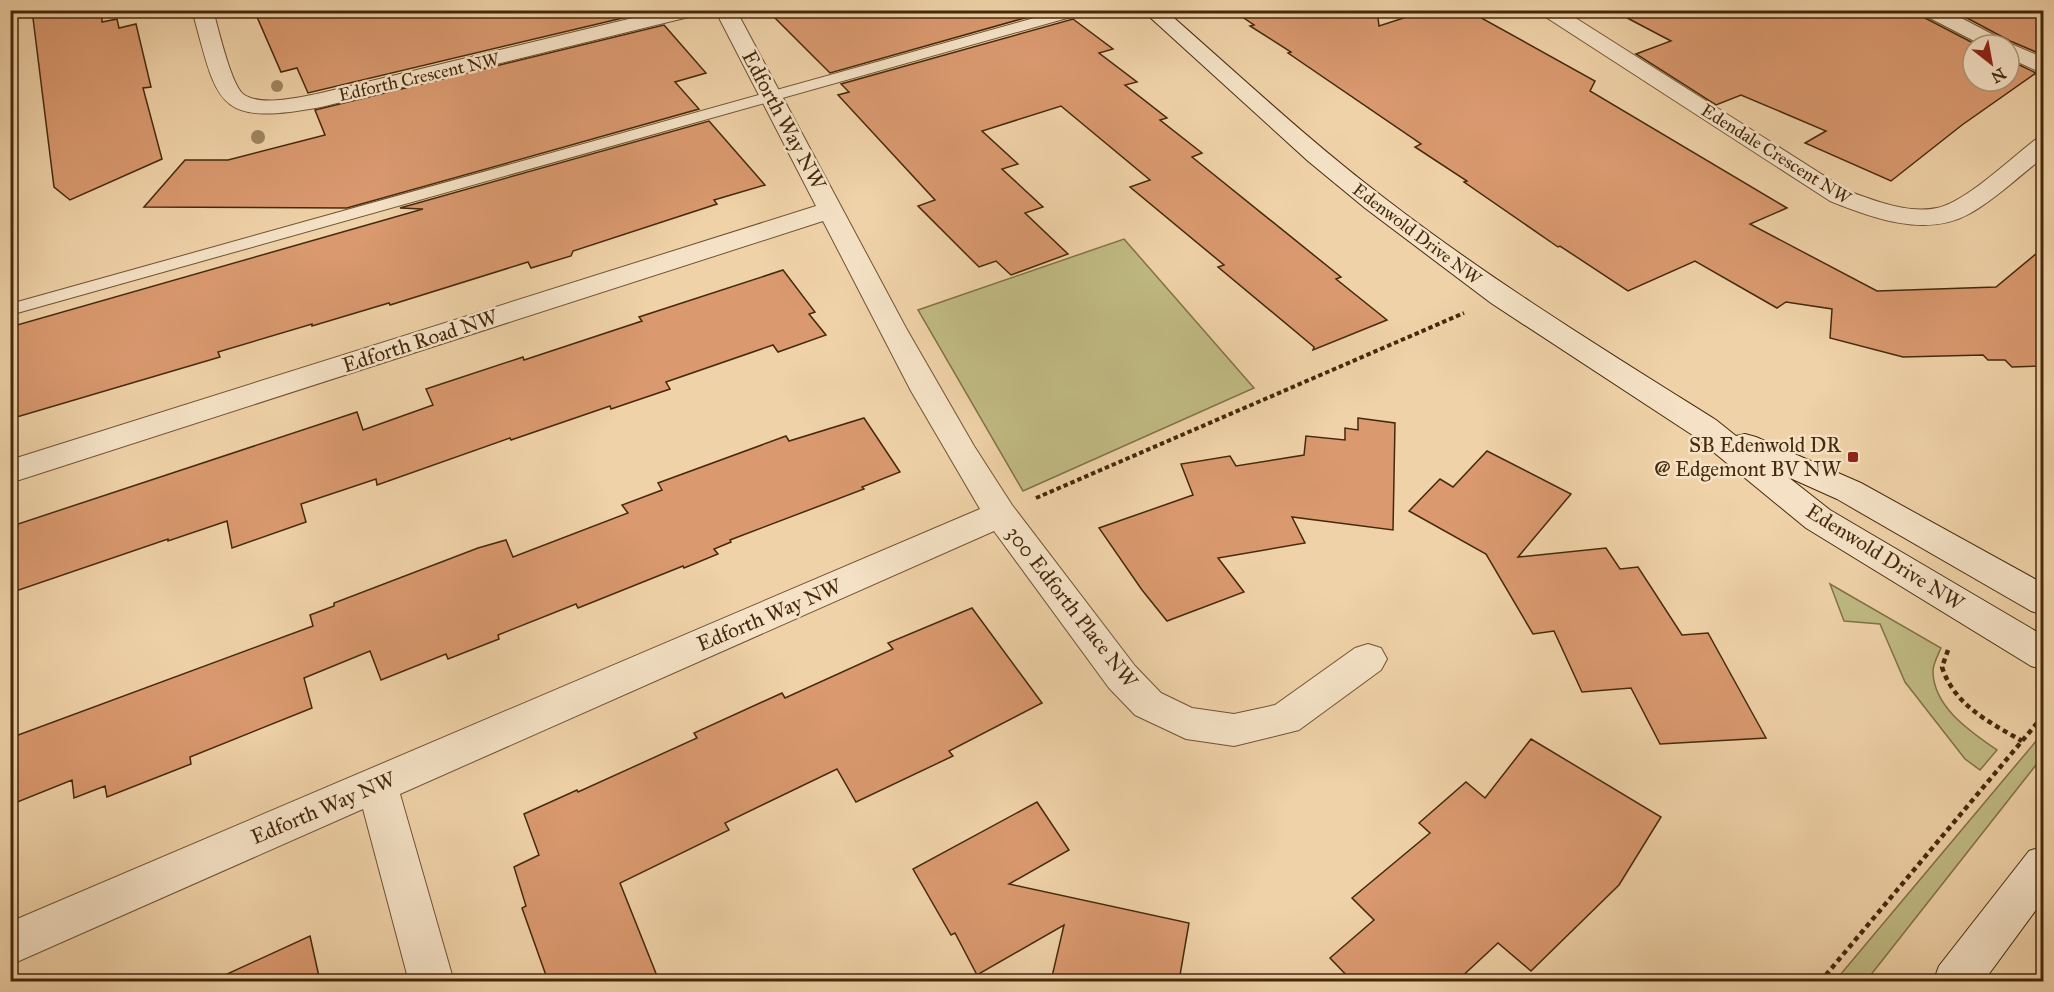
<svg xmlns="http://www.w3.org/2000/svg" width="2054" height="992" font-family="'IM FELL Great Primer',serif">
<style>
.green{fill:#c0ba83;stroke:#827247;stroke-width:1.5}
.building{fill:#da996f;stroke:#45290b;stroke-width:1.5}
.lines{fill:none;stroke-linecap:round;stroke-linejoin:round}
.lane-casing{stroke:#705332;stroke-width:2}
.street-casing{stroke:#705332;stroke-width:2}
.secondary-casing{stroke:#45290b;stroke-width:2}
.path-far1{stroke:#45290b;stroke-width:4;stroke-dasharray:4.5 3;stroke-linecap:butt}
.path{stroke:#45290b;stroke-width:4.5;stroke-dasharray:5 4;stroke-linecap:butt}
.lane{fill:#f5e2c6;fill-rule:evenodd}
.street{fill:#f5e2c6;fill-rule:evenodd}
.secondary{fill:#f5e2c6;fill-rule:evenodd}
.tree{fill:#a0855f}
.poi-dot{fill:#8f2418;stroke:#f5e2c6;stroke-width:2}
.labels{text-anchor:middle;dominant-baseline:central;stroke-width:5;stroke-linejoin:round;paint-order:stroke}
.far-street-label{font-size:18px;fill:#45290b;stroke:#f5e2c6}
.street-label{font-size:21px;fill:#45290b;stroke:#f5e2c6}
.poi-label{font-size:21px;fill:#45290b;stroke:#f5e2c6;text-anchor:end}
</style>
<rect width="100%" height="100%" fill="#f0d2a8"/>
<filter id="stains"><feTurbulence type="fractalNoise" baseFrequency=".00333" numOctaves="4"/><feColorMatrix values="0 0 0 0 .2 0 0 0 0 .09 0 0 0 0 .02 0 0 0 .5 -.17"/></filter>
<radialGradient id="worn" r=".72"><stop offset=".6" stop-color="#630" stop-opacity="0"/><stop offset="1" stop-color="#630" stop-opacity=".3"/></radialGradient>
<g class="green">
<polygon points="1124,239 1254,388 1023,491 918,310"/>
<path d="M1830,584L1941,648C1938,655 1933,664 1933,671C1933,707 1971,732 1997,750L1980,770L1965,759L1905,682L1880,624L1844,621Z"/>
<polygon points="2042,734 2043,756 1866,981 1835,981"/>
</g>
<g class="building">
<polygon points="32,10 102,10 102,22 117,19 119,28 136,24 151,87 143,88 162,159 70,200 54,187"/>
<polygon points="254,10 651,10 652,11 308,93 297,68 281,72"/>
<polygon points="767,10 1053,10 830,73"/>
<polygon points="1232,10 1377,10 1379,26 1428,10 1467,10 1595,81 1590,91 1787,208 1750,224 1877,291 1996,287 2043,248 2043,366 2012,367 2005,360 1988,360 1983,355 1903,357 1830,338 1832,309 1786,302 1777,308 1695,261 1628,291 1560,246 1558,247 1464,182 1467,181 1415,147 1421,144 1288,53 1291,52 1250,26 1254,25"/>
<polygon points="1612,10 1917,10 1921,16 1977,45 1973,45 1973,81 2009,81 2009,60 2036,73 1962,125 1891,181 1805,143 1826,131 1741,95 1716,105 1636,54 1671,41"/>
<polygon points="1952,10 2043,10 2043,55 2010,41"/>
<polygon points="1073,19 1113,49 1099,53 1137,82 1125,85 1167,118 1160,120 1202,153 1192,157 1341,277 1336,279 1387,320 1313,350 1314,347 1218,267 1224,265 1130,187 1150,180 1061,106 982,131 1018,164 1002,169 1043,207 1025,213 1068,254 1011,275 996,261 979,267 918,206 935,200 838,95 849,92 841,84"/>
<polygon points="664,25 706,73 675,82 699,109 347,208 144,207 185,160 228,160 325,135 315,110"/>
<polygon points="709,121 765,185 714,200 717,204 573,251 571,256 531,268 528,262 390,305 389,303 312,326 312,324 218,352 220,357 10,419 10,327 423,209 400,208"/>
<polygon points="783,270 815,312 809,314 826,335 778,352 773,345 666,382 670,389 611,409 610,406 511,440 510,438 377,485 376,479 301,504 306,522 232,548 227,521 168,541 168,539 10,593 10,552 15,551 18,524 357,412 363,430 433,405 426,389 523,357 524,360 642,321 639,317"/>
<polygon points="864,418 900,472 862,487 864,489 730,540 731,542 714,549 718,554 684,568 683,566 578,608 576,604 498,635 499,639 448,659 446,654 381,680 370,651 304,678 312,708 190,757 191,764 107,797 105,786 74,798 72,780 10,805 10,738 313,626 310,615 334,606 334,603 478,548 506,540 513,557 628,513 622,505 662,490 658,483 786,436 789,441"/>
<polygon points="1358,418 1395,423 1393,530 1292,517 1305,543 1218,558 1244,592 1167,621 1142,590 1099,528 1193,495 1181,464 1230,456 1236,466 1304,455 1306,436 1345,440 1345,428 1358,430"/>
<polygon points="1487,451 1571,494 1518,557 1606,548 1620,569 1638,567 1682,635 1708,633 1766,738 1660,744 1631,688 1582,692 1554,631 1533,634 1486,554 1409,511 1440,479 1453,487"/>
<polygon points="972,608 1042,703 949,751 953,756 856,802 837,769 725,823 729,830 620,883 659,981 548,981 522,908 526,906 514,867 539,855 524,814 577,790 578,792 697,738 694,733 782,693 785,698 893,649 888,643"/>
<polygon points="1531,739 1661,817 1619,885 1531,971 1498,943 1457,981 1352,981 1330,958 1374,920 1352,898 1430,833 1419,823 1466,782 1485,798"/>
<polygon points="1037,802 1069,850 1009,884 1189,923 1179,981 1051,981 1064,925 977,975 955,933 951,935 913,869"/>
<polygon points="310,936 320,981 212,981"/>
</g>
<g class="lines">
<g class="lane-casing">
<polygon id="lane" points="1063,10 1086,10 1085,13 10,315 10,304"/>
</g>
<g class="street-casing">
<g id="street">
<path d="M192,10H213C218,28 231,84 243,94C260,107 301,97 321,93L666,10H704L701,14L321,107C214,127 218,103 192,10Z"/>
<polygon points="715,10 736,10 906,328 974,446 1012,505 1135,666 1161,693 1192,708 1234,714 1275,705 1355,648 1368,644 1381,648 1387,659 1381,670 1299,730 1234,746 1186,739 1135,715 1109,688 994,531 400,794 454,982 409,982 363,809 10,965 10,922 980,509 911,391 823,221 10,483 10,460 816,206"/>
<path d="M1538,10H1563L1848,191C1875,201 1908,214 1937,208C1966,202 2011,158 2035,140L2044,138V157C2019,176 1996,199 1969,214C1926,238 1872,218 1830,201L1541,14Z"/>
<polygon points="1919,10 1946,10 2009,43 2044,58 2044,74 2009,58 2009,45 1982,45 1922,14"/>
</g>
</g>
<g class="secondary-casing">
<g id="secondary">
<path d="M1142,10H1165C1237,73 1307,139 1383,197C1489,279 1603,349 1716,420L1736,436L1745,434L1756,437L1861,483L2044,584V615L2031,611L1837,499L1788,477L1830,510L2044,636V670L2031,666L1806,528L1694,436L1491,303L1365,208L1308,161Z"/>
<polygon points="2044,846 2044,899 1983,982 1933,982 1939,966 2029,851"/>
</g>
</g>
<polyline class="path-far1" points="1036,498 1464,313"/>
<g class="path">
<path d="M1948,650L1942,667C1954,705 1989,722 2022,741"/>
<polyline points="1820,982 2043,716"/>
</g>
<use href="#lane" class="lane"/>
<use href="#street" class="street"/>
<use href="#secondary" class="secondary"/>
</g>
<g class="tree">
<circle cx="277" cy="86" r="6"/>
<circle cx="258" cy="137" r="7"/>
</g>
<rect class="poi-dot" x="1847" y="451" width="12" height="12" rx="3"/>
<g class="labels">
<g class="far-street-label">
<text transform="translate(419 77) rotate(-13)">Edforth Crescent NW</text>
<text transform="translate(1776 154) rotate(32)">Edendale Crescent NW</text>
<text transform="translate(1417 234) rotate(37)">Edenwold Drive NW</text>
</g>
<g class="street-label">
<text transform="translate(784 120) rotate(62)">Edforth Way NW</text>
<text transform="translate(420 341) rotate(-18)">Edforth Road NW</text>
<text transform="translate(1885 557) rotate(32)">Edenwold Drive NW</text>
<text transform="translate(1072 607) rotate(52)">300 Edforth Place NW</text>
<text transform="translate(769 615) rotate(-23)">Edforth Way NW</text>
<text transform="translate(323 808) rotate(-23)">Edforth Way NW</text>
</g>
<g class="poi-label">
<text x="1841" y="445">SB Edenwold DR<tspan x="1841" dy="24">@ Edgemont BV NW</tspan></text>
</g>
</g>
<rect width="2054" height="992" fill="none" stroke="#f0d2a8" stroke-width="36"/>
<rect x="12" y="12" width="2030" height="968" fill="none" stroke="#45290b" stroke-width="3"/>
<rect x="18" y="18" width="2018" height="956" fill="none" stroke="#45290b" stroke-width="1.5"/>
<g transform="translate(1991 63) rotate(149)"><circle r="28" fill="#f5e2c6" stroke="#af987b" stroke-width="1.5"/>
<path d="M0-4.5L10 22L0 15L-10 22Z" fill="#8f2418"/>
<text y="-9" font-size="16" font-weight="bold" text-anchor="middle" fill="#45290b">N</text>
</g>
<rect width="100%" height="100%" filter="url(#stains)"/>
<rect width="100%" height="100%" fill="url(#worn)"/>
</svg>
